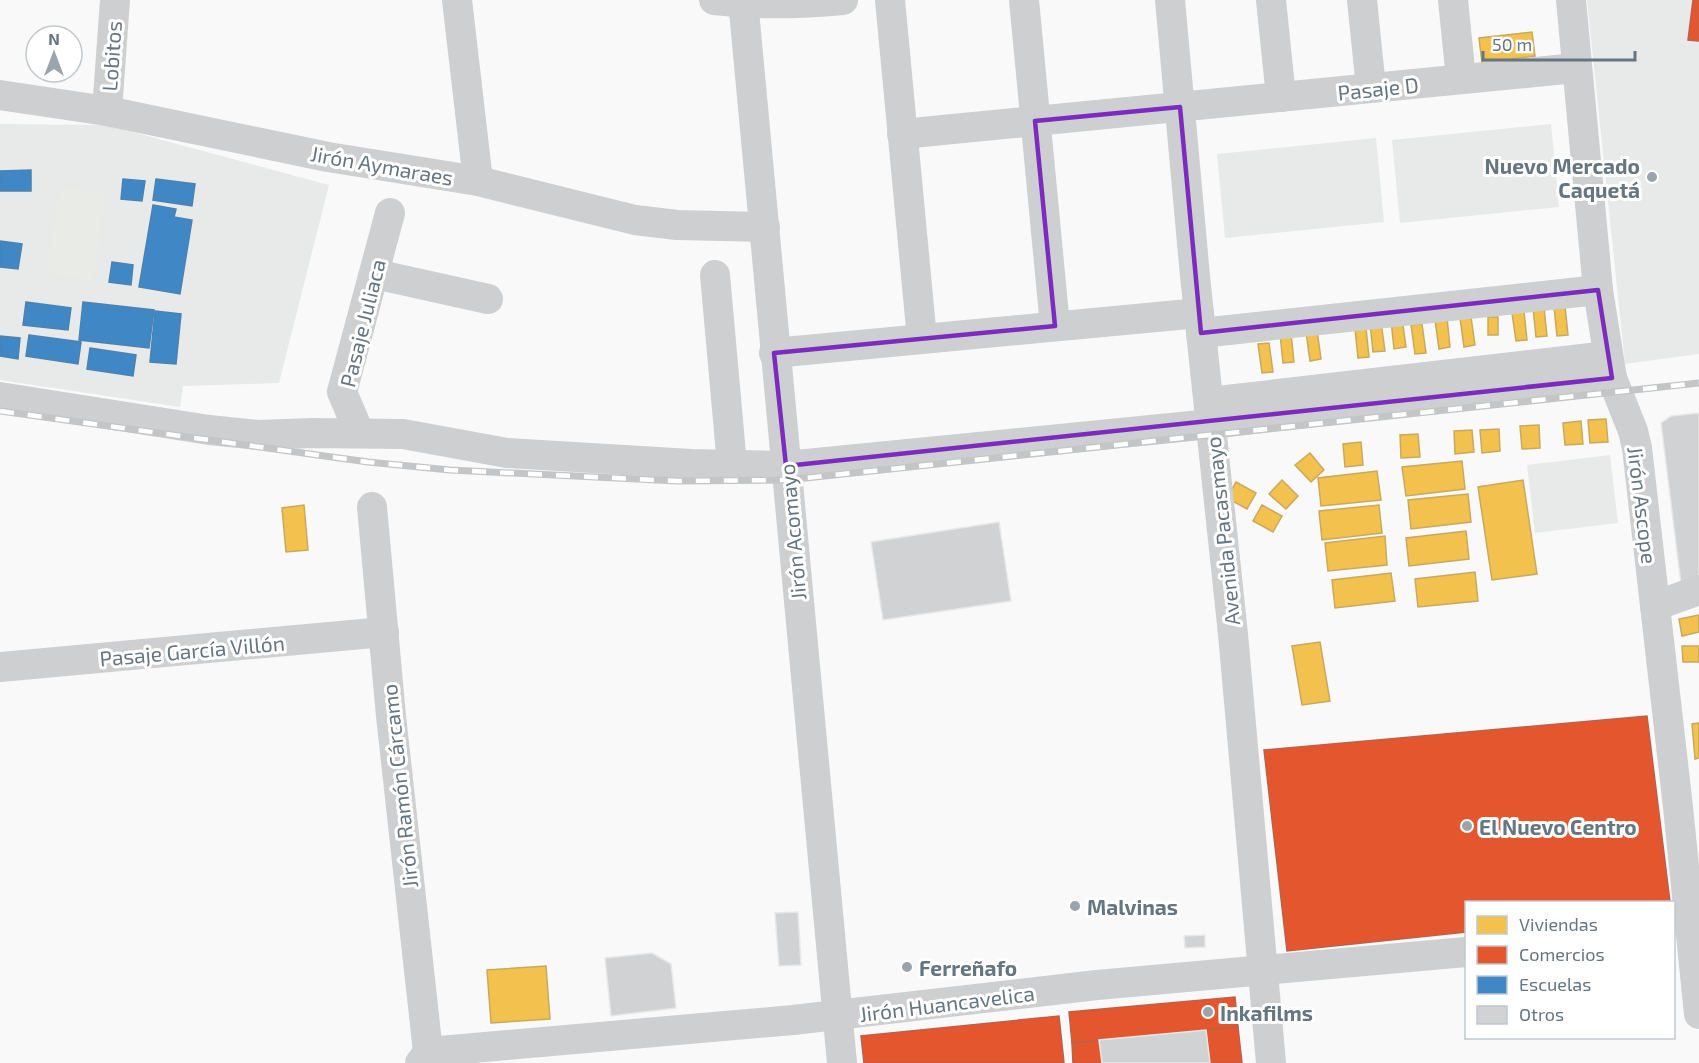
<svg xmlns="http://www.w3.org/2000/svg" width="1699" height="1063" font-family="'Exo 2',sans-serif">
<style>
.built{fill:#e8e9e9}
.green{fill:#e8ebe6}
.homes{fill:#f2c14e;stroke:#c8aa5e;stroke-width:1.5}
.shops{fill:#e4572e;stroke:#be6048;stroke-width:1.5}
.schools{fill:#3f88c5;stroke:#4a83b1;stroke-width:1.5}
.building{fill:#d0d2d3;stroke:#e8e8e8;stroke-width:1.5}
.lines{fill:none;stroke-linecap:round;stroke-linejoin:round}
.minor{stroke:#cecfd0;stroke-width:30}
.rail-casing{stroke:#c3c5c6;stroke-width:7}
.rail{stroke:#fff;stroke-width:4.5;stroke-dasharray:14;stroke-linecap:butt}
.marked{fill:none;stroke:#7b2cbf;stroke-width:4.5;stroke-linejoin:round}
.poi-dot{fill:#99a4ac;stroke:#fff;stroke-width:2}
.labels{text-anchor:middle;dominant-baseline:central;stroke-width:6;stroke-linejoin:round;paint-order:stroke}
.street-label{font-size:21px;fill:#657683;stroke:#fff}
.poi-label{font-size:21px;font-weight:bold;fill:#657683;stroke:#fff;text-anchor:start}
</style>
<rect width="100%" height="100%" fill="#f9f9f9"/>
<g class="built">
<polygon points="1587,0 1699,0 1699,354 1625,364"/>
<polygon points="0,124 107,125 329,185 279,383 183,386 180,407 0,380"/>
<polygon points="1551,124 1559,207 1400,223 1392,140"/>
<polygon points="1376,138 1384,222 1225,238 1217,154"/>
<polygon points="1610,455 1618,523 1535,533 1527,465"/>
</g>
<polygon class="green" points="59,187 106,194 93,280 45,273"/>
<g class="homes">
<polygon points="1532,32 1535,56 1482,63 1479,38"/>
<polygon points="1565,306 1568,335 1557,336 1554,307"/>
<polygon points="1544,307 1547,336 1536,337 1533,308"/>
<polygon points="1524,311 1527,340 1516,341 1512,313"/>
<polygon points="1471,317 1475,345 1464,347 1460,318"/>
<rect x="1488" y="317" width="10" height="18"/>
<polygon points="1402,318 1406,347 1394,349 1391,320"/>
<polygon points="1447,318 1450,347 1439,349 1435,320"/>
<polygon points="1381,322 1385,351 1373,352 1370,323"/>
<polygon points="1422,324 1426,353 1415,354 1411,325"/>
<polygon points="1366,328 1369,357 1358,358 1355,329"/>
<polygon points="1317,330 1321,359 1310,361 1306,332"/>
<polygon points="1291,333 1294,362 1283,363 1280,334"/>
<polygon points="1269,343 1273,372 1262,373 1258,344"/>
<polygon points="1606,419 1608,442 1590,443 1588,420"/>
<polygon points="1581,421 1583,444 1565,445 1563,423"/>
<polygon points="1539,425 1540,448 1522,449 1520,426"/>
<polygon points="1499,429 1500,451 1482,453 1480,430"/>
<polygon points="1472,430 1474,452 1455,454 1454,431"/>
<polygon points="1418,434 1420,457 1401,458 1400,435"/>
<polygon points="1361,442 1363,465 1345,467 1343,444"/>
<polygon points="1310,453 1324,470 1311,482 1295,465"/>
<polygon points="1462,461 1465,489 1406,496 1402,467"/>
<polygon points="1377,471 1381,500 1321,506 1318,478"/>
<polygon points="1282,480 1298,496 1286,509 1269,494"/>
<polygon points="1523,480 1537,574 1492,580 1478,487"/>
<polygon points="1236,482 1256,493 1247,509 1227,498"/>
<polygon points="1468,494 1471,522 1411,529 1408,500"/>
<polygon points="304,505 308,550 286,552 282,508"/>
<polygon points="1262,505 1282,516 1273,532 1253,521"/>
<polygon points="1379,505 1382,533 1322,540 1319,511"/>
<polygon points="1466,531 1469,559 1409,566 1406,538"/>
<polygon points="1385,536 1387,565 1328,571 1325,543"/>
<polygon points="1475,572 1478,601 1418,607 1415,579"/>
<polygon points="1391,573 1395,601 1335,608 1332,580"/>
<polygon points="1699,615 1699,632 1682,636 1679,619"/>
<polygon points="1320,642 1330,701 1302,705 1292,646"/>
<polygon points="1682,646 1699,646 1699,662 1683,662"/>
<polygon points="1699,723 1699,758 1695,759 1692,724"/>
<polygon points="546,966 550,1019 491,1023 487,970"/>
</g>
<g class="shops">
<polygon points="1693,0 1699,0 1699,41 1688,40"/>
<polygon points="1647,716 1670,902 1466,902 1466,932 1287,951 1264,750"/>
<polygon points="1235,997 1238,1027 1072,1043 1069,1012"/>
<polygon points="1059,1016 1064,1063 864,1063 861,1036"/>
<polygon points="1238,1027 1242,1063 1073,1063 1072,1043"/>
</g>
<g class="schools">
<polygon points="31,170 31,191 0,191 0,171"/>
<polygon points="123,179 145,181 142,201 121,199"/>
<polygon points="156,179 195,184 192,206 153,200"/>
<polygon points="153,205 176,209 174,217 192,220 180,294 139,287"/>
<polygon points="0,241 22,244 18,269 0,267"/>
<polygon points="112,262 133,265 131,285 109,282"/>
<polygon points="26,302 71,308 68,330 23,325"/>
<polygon points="83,302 154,310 149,348 79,340"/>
<polygon points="155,311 181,314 176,364 150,362"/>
<polygon points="29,335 81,342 78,364 26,356"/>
<polygon points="0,336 20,338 18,359 0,356"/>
<polygon points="90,348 136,355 133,376 87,369"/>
</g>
<g class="building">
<polygon points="1699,413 1699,578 1681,584 1661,423 1671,416"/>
<polygon points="999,522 1011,601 883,620 871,542"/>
<polygon points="798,912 801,965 779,966 775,913"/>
<polygon points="1205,935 1205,947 1185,948 1184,936"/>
<polygon points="652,953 671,964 676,1008 611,1016 605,958"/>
<polygon points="1206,1030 1210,1063 1102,1063 1099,1040"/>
</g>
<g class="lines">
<g class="minor">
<polyline points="457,0 478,181"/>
<path d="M714,0C757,5 800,4 843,0"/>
<polyline points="743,0 842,1063"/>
<polyline points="890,0 922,339"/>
<polyline points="1024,0 1055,326"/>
<polyline points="1170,0 1195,276 1233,634 1271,1063"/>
<polyline points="1271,0 1281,97"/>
<polyline points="1362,0 1371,88"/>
<polyline points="1453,0 1461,79"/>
<polyline points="1571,0 1598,290 1612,378 1633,431 1637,448 1678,807 1699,1014"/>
<polyline points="0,95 107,111 328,157 478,181 635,220 677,225 765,227"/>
<polyline points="107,111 115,0"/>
<polyline points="902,134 1576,68"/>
<polyline points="375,274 488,299"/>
<polyline points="715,275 732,465"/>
<polyline points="1201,333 1598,290"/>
<polyline points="774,353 1199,313"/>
<polyline points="0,397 209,430 258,435 313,433 403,434 507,453 691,464 786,466 1211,424 1612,378"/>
<polyline points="1209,402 1608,356"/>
<polyline points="359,432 342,392 390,213"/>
<polyline points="372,507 391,716 428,1052 420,1063"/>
<polyline points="1655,606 1699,590"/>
<polyline points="0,667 384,632"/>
<polyline points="428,1052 793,1020 1097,985 1466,952"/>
</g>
<g class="rail-casing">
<polyline id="rail" points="0,411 368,462 450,470 677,481 787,480 1699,383"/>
</g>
<use href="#rail" class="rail"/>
</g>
<path class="marked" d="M1180,107L1201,333L1598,290L1612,378L786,466L774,353L1055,326L1035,121Z"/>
<g class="poi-dot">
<circle cx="1652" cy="177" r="6"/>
<circle cx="1467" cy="826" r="6"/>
<circle cx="1075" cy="906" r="6"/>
<circle cx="907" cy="967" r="6"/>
<circle cx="1208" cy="1012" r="6"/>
</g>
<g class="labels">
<g class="street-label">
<text transform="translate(111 56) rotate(-86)">Lobitos</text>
<text transform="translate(1378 88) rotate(-6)">Pasaje D</text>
<text transform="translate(382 165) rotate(10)">Jirón Aymaraes</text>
<text transform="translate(362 323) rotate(-76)">Pasaje Juliaca</text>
<text transform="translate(1643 505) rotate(83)">Jirón Ascope</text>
<text transform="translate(1222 531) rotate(-96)">Avenida Pacasmayo</text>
<text transform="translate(792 532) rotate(-95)">Jirón Acomayo</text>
<text transform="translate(192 650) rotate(-5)">Pasaje García Villón</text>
<text transform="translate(399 786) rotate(-96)">Jirón Ramón Cárcamo</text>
<text transform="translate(947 1003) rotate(-7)">Jirón Huancavelica</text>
</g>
<g class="poi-label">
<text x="1640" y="165" text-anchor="end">Nuevo Mercado<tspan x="1640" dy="24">Caquetá</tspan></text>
<text x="1479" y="826">El Nuevo Centro</text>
<text x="1087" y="906">Malvinas</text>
<text x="919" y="967">Ferreñafo</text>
<text x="1220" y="1012">Inkafilms</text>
</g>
</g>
<rect x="1465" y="901" width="210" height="138" fill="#ffffff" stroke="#c1c8cd" stroke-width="1.5"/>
<rect x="1477" y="916" width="30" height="18" fill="#f2c14e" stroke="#c1c8cd" stroke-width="1.5"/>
<text x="1519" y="931" font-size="18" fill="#657683">Viviendas</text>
<rect x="1477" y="946" width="30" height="18" fill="#e4572e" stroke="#c1c8cd" stroke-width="1.5"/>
<text x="1519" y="961" font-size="18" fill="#657683">Comercios</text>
<rect x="1477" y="976" width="30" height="18" fill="#3f88c5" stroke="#c1c8cd" stroke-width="1.5"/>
<text x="1519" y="991" font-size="18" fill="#657683">Escuelas</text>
<rect x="1477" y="1006" width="30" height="18" fill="#d0d2d3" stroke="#c1c8cd" stroke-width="1.5"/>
<text x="1519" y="1021" font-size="18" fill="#657683">Otros</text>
<g transform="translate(54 54)"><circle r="28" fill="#ffffff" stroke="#c1c8cd" stroke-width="1.5"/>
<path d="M0-4.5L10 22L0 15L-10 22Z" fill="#99a4ac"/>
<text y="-9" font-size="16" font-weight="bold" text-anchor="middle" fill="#657683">N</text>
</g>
<path d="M1483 51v9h152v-9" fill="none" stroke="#657683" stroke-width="3"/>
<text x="1492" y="51" font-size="18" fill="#657683" stroke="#ffffff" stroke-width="4.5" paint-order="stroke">50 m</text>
</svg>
